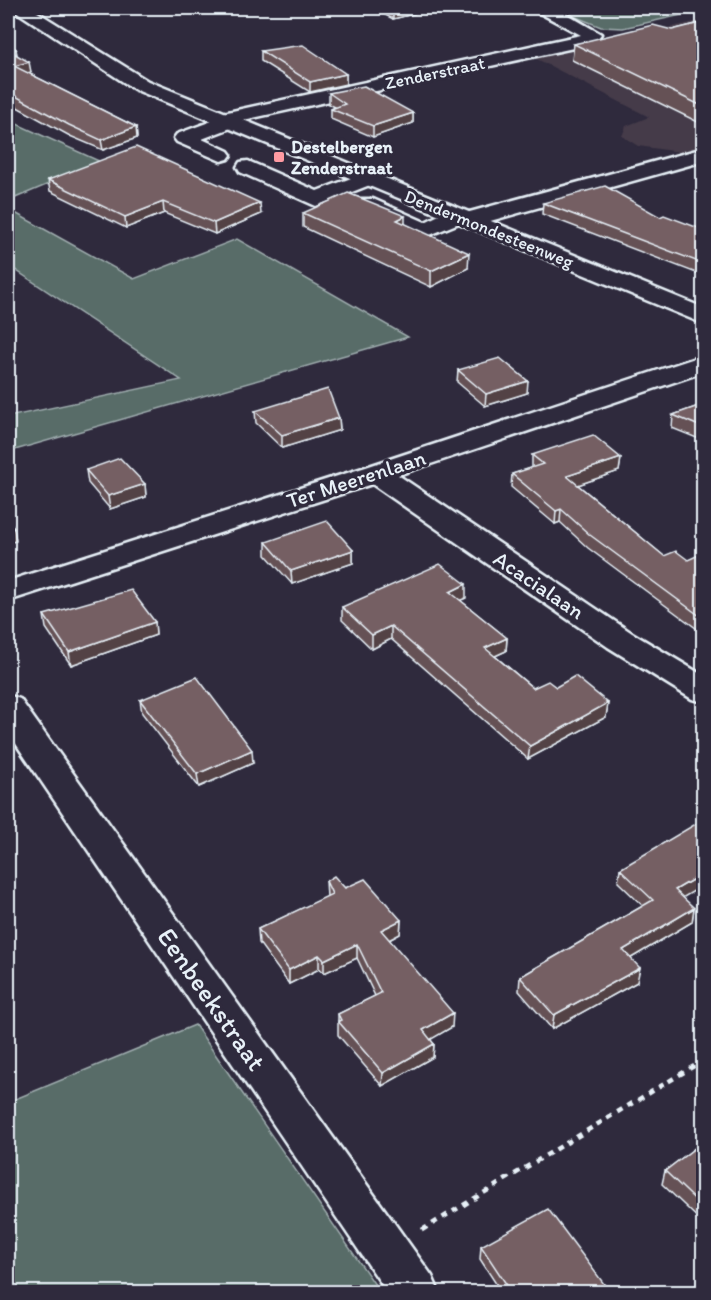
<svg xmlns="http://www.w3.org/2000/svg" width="711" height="1300" font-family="Itim,sans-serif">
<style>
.built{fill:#443a48}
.green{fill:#586c67;stroke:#a0aeb0;stroke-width:1.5}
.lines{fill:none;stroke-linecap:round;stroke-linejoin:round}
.minor-casing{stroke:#e8f1f8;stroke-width:5}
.major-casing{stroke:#e8f1f8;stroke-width:5}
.path{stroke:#e8f1f8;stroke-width:4.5;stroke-dasharray:6 6;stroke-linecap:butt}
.minor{fill:#2f2a3d;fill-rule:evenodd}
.major{fill:#2f2a3d;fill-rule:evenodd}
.wall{fill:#655155;stroke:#e8f1f8;stroke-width:1.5}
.shaded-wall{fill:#524245;stroke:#e8f1f8;stroke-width:1.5}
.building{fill:#755e63;stroke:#e8f1f8;stroke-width:1.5}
.poi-dot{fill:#ff9aa2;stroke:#2f2a3d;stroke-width:2}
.labels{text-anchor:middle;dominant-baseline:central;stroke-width:6;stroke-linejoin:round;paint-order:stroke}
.far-street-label{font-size:18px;fill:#e8f1f8;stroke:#2f2a3d}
.far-poi-label{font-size:18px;font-weight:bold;fill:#e8f1f8;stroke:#2f2a3d;text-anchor:start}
.street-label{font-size:22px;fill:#e8f1f8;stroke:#2f2a3d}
.near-street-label{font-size:27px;fill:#e8f1f8;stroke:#2f2a3d}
</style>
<rect width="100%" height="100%" fill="#2f2a3d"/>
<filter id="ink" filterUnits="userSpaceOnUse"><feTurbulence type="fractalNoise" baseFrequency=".0167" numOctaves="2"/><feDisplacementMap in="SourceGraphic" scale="12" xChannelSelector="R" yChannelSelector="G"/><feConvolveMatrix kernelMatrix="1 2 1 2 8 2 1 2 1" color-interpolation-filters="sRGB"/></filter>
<g filter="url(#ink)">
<polygon class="built" points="703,20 703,149 680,152 638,146 622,136 626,126 649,117 533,57"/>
<g class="green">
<polygon points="554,8 703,8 704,10 623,28 601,27"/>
<polygon points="8,120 101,162 8,201"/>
<polygon points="8,209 134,279 237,239 408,337 8,452 8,417 181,380 8,265"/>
<polygon points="195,1025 380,1292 8,1292 8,1102"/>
</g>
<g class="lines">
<g class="minor-casing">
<g id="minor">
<polygon points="536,8 556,8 601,34 594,43 578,47 239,121 236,126 202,139 228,151 231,155 228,159 221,161 177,142 174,138 177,134 212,121 214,115 581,35 538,12"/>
<path d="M704,148V161L476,225L468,227L459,223L425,237L357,209L354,204L357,199H373L425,222C438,216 454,205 466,213Z"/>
<polygon points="248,161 317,191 367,172 375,173 378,178 375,183 316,206 240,172 237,167 240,162"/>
<polygon points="704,355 704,372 398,475 632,633 704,676 704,702 692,699 608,647 372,484 8,601 8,581 366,467"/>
<polygon points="8,695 20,699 432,1276 439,1292 387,1292 8,732"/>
</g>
</g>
<g class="major-casing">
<polygon id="major" points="11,8 31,8 148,81 704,308 704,324 134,89"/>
</g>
<polyline class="path" points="422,1230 704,1060"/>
<use href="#minor" class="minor"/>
<use href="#major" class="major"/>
</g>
<g class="wall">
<polygon points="372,8 433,8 433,9 393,19"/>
<polygon points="704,22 704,125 572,60 574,44 672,30"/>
<polygon points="8,43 16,49 17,55 31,72 28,73 136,127 137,138 103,150 70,136 8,102"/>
<polygon points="261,51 346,74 346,84 310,92 261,61"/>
<polygon points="329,93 413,113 413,123 373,137 331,119 331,109 335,107 329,104"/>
<polygon points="48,180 261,214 215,234 164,213 126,228 50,191"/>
<polygon points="543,203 660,217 704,230 704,276 542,214"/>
<polygon points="303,213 405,224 468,268 431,287 303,227"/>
<polygon points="458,370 527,393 485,406 457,382"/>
<polygon points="704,404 704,441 672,428 673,415"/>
<polygon points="255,411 339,418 340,430 282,448 256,423"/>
<polygon points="532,455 621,458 619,471 578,485 664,556 688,560 704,557 704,634 588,548 560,522 555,524 511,487 512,474 532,468"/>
<polygon points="86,470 145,484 146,497 110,509 88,483"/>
<polygon points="266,542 353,550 353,563 292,584 266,555"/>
<polygon points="466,598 460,600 507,638 506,651 495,656 533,688 556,687 608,703 606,717 528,759 391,639 372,649 342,620 342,607"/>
<polygon points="44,615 155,622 156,635 71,665 46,628"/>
<polygon points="140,700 253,763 199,787 142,713"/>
<polygon points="620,869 683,898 694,908 692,922 631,958 637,982 552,1029 519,991 520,977 643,906 618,882"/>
<polygon points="326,881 345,888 401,920 400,934 389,940 452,1027 430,1039 434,1044 433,1057 382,1086 338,1035 338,1014 375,996 357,958 324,973 319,969 289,984 259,943 258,929 327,897"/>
<polygon points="704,1141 704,1224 662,1184 665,1171"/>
<polygon points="481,1246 607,1288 606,1293 502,1293 480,1259"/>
</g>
<g class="shaded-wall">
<polygon points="403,8 433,8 433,9 393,19 393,10"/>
<polygon points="16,49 17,58 8,50"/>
<polygon points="29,62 31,72 15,76 14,66"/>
<polygon points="346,74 346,84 310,92 310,82"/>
<polygon points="413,113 413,123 373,137 373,126"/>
<polygon points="136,127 137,138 103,150 101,140"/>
<polygon points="163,202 164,213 126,228 125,217"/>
<polygon points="260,203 261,214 215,234 214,223"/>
<polygon points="405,216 405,231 397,220"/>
<polygon points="469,253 468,268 431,287 431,271"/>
<polygon points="528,381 527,393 485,406 486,394"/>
<polygon points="339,418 340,430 282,448 282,435"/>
<polygon points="621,458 619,471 566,489 567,476"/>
<polygon points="145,484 146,497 110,509 108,496"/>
<polygon points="561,509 560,522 555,524 556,511"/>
<polygon points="14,528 16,541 8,543 8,530"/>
<polygon points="353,550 353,563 292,584 291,571"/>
<polygon points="466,584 466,598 449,605 450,592"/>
<polygon points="155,622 156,635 71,665 69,652"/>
<polygon points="391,626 391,639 372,649 372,635"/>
<polygon points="507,638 506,651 484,661 485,648"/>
<polygon points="608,703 606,717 528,759 530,746"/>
<polygon points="252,750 253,763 199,787 197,774"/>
<polygon points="704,873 704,885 672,904 675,890"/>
<polygon points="694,908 692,922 621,964 623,950"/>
<polygon points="401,920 400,934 381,944 381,930"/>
<polygon points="357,944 357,958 324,973 324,960"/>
<polygon points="319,955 319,969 289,984 289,970"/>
<polygon points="640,968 637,982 552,1029 554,1015"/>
<polygon points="453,1013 452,1027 423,1044 423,1030"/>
<polygon points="434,1044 433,1057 382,1086 383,1073"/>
<polygon points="607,1288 606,1293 599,1293"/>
</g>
<g class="building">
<polygon points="389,8 403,8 393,10"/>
<polygon points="704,22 704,107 574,44 653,25 672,30"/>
<polygon points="8,43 16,49 8,50 29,62 14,66 136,127 101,140 69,125 8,92"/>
<polygon points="303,45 346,74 310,82 261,51"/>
<polygon points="364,86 413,113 373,126 331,109 345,104 329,93"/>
<polygon points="136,147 260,203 214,223 163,202 125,217 48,180"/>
<polygon points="605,186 660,217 664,215 704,230 704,264 543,203"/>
<polygon points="348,193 405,216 397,220 469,253 431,271 303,213"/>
<polygon points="500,358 528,381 486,394 458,370"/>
<polygon points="328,389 339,418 282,435 255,411"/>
<polygon points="704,404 704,428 673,415"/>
<polygon points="593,435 621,458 567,476 664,556 676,551 688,560 701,554 704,557 704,619 590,535 561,509 556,511 512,474 543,464 532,455"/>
<polygon points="120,458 145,484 108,496 86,470"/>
<polygon points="8,519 14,528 8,530"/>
<polygon points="327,521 353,550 291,571 266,542"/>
<polygon points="440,564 466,584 450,592 507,638 485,648 533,688 548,681 556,687 575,676 608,703 530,746 391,626 372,635 342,607"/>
<polygon points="131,590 155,622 69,652 44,615"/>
<polygon points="197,677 252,750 197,774 140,700"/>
<polygon points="704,819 704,873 675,890 694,908 623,950 640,968 554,1015 520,977 653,900 620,869"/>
<polygon points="334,876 345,888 365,879 401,920 381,930 453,1013 423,1030 434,1044 383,1073 338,1021 341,1020 338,1014 381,993 357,944 324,960 319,955 289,970 258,929 332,894 326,881"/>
<polygon points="704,1141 704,1208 665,1171"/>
<polygon points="548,1209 607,1288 599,1293 512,1293 481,1246"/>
</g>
</g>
<rect class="poi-dot" x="273" y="151" width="12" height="12" rx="3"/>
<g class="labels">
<g class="far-street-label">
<text transform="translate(435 73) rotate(-12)">Zenderstraat</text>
<text transform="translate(489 229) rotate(22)">Dendermondesteenweg</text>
</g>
<g class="far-poi-label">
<text x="291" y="147">Destelbergen<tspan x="291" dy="21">Zenderstraat</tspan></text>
</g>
<g class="street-label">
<text transform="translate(356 479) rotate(-18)">Ter Meerenlaan</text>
<text transform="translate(539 585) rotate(34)">Acacialaan</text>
</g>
<g class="near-street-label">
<text transform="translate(212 999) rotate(55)">Eenbeekstraat</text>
</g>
</g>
<rect width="711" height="1300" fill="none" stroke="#2f2a3d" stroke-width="30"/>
<rect x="15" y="15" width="681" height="1270" fill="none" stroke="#e8f1f8" stroke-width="2" filter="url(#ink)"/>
</svg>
